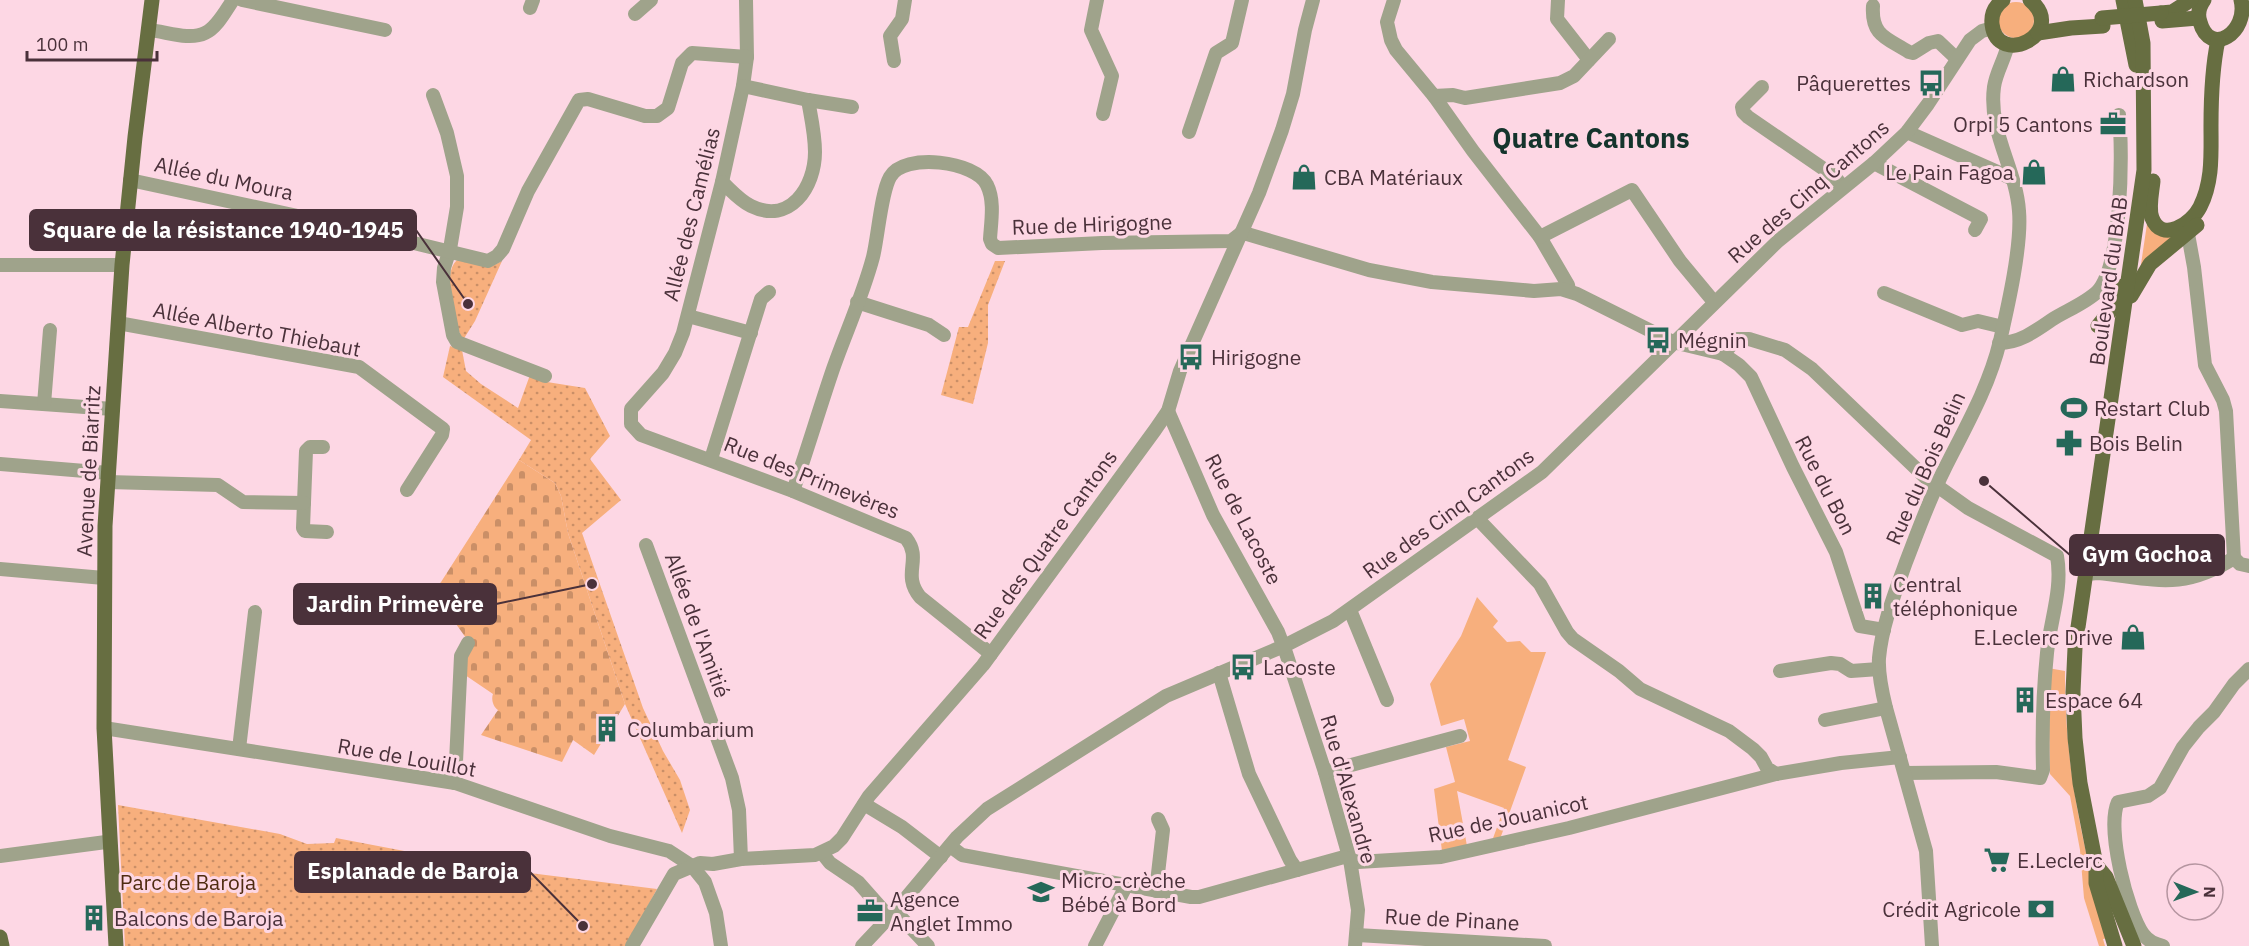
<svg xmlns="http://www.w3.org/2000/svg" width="2249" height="946" font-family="'IBM Plex Sans',sans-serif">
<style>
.grass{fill:#f7af7d}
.cemetery{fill:url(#cemetery-stones)}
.park{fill:url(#park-dots)}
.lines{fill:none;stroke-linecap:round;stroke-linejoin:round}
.minor{stroke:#9fa38b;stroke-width:14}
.major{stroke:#676e41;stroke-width:15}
.major-bridge{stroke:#676e41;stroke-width:15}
.labels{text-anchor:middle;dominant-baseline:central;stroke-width:6;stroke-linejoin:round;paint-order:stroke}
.poi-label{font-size:21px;fill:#4a313a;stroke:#fdd7e4;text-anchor:start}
.street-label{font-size:21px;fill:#4a313a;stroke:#fdd7e4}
.park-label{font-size:21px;fill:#4f2b10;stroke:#fdd7e4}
.district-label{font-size:27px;font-weight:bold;fill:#14342c;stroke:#fdd7e4}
.leader{fill:none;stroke:#4a313a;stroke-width:2}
.callout-dot{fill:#4a313a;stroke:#fdd7e4;stroke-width:2}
.callout{fill:#4a313a;stroke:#4a313a;stroke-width:2}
.callout-label{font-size:22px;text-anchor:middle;font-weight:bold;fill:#fff}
</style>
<defs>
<pattern id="cemetery-stones" width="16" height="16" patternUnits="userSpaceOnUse" patternTransform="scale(1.5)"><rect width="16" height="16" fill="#f7af7d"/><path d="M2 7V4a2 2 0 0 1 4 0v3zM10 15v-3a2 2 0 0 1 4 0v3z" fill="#ca8f67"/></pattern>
<pattern id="park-dots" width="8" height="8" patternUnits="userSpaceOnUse" patternTransform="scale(1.5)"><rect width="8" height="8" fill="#f7af7d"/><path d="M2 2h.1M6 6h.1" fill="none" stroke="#ca8f67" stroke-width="1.8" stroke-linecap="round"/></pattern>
</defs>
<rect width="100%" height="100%" fill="#fdd7e4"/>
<g class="grass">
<circle cx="2016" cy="20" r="18"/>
<polygon points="2149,222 2176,233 2140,271 2147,224"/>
<polygon points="1477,597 1498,621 1493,627 1507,642 1520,641 1531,652 1546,652 1508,760 1526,767 1500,839 1492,841 1504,808 1457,791 1467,846 1442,851 1434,789 1455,782 1446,747 1470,741 1464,719 1441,726 1430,684 1461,636"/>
<path d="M2048,668L2065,671C2064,763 2083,850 2108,938L2103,939L2105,946H2099L2084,898L2080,850L2070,796L2050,774Z"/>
</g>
<path class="cemetery" d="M519,460L555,483L561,496L568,533L625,704L594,755L573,740L562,762L481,735L498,710C493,707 491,699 493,694L465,675L466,638L434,593Z"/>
<g class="park">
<path d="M457,260L490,267L502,261L475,321L463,340C454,324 441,274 457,260Z"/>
<polygon points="995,261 1005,261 988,305 988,343 973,404 941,395 959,327 968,327"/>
<polygon points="450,346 462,350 466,371 481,384 518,408 530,375 547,382 585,388 610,436 590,459 621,500 582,533 643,708 663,751 680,780 690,810 682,833 625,704 568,533 561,496 555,483 519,460 531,440 443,377"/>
<polygon points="118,805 280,834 307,844 334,843 336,838 499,869 657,889 626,946 125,946"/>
</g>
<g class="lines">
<g class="minor">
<polyline points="242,0 385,30"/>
<path d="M746,0L747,57L743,86L722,182L683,333L675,353L663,373L631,409V424L641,435L793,491L906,538C923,560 901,573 920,597L991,654"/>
<polyline points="1097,0 1091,30 1112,76 1103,114"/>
<polyline points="1394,0 1387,22 1391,40 1396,50 1434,96 1473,151 1540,237 1568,285 1569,291"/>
<polyline points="1558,0 1557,19 1589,60"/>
<path d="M1873,6C1871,36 1887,38 1909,52L1913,53L1929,43L1938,41L1957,59"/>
<polyline points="530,8 533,0"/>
<polyline points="635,14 651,0"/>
<path d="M148,30C165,31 189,41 205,33C217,28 226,10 233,0"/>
<polyline points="894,61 890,36 902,19 905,0"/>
<polyline points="743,86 808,100 852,107"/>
<polyline points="1762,87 1742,107 1743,112 1748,117 1834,176 1843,187"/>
<polyline points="433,95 447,133 457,176 457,207 450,249 444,268 443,282 453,335 457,342 545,376"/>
<polyline points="1434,96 1453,95 1465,98 1560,83 1574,76 1609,39"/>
<polyline points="1189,132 1216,53 1232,43 1242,0"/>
<polyline points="1907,132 2011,178"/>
<polyline points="1874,163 1981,219 1975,230"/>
<polyline points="130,180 344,226 488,261 497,256 503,249 528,191 579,100 588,99 645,116 657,116 668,108 682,63 692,53 747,57"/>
<path d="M722,182C731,190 739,200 751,206C790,225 815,187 815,152C815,134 811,117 808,100"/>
<polyline points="2190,225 2188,234 2194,267 2205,365 2223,400 2226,411 2234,558"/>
<polyline points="1540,237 1632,190 1680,261 1714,302"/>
<polyline points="0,265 122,265"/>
<polyline points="1884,293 1962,325 1978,321 2003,327"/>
<polyline points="857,302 929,325 944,335"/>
<polyline points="688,316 751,333"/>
<polyline points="118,323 359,367 443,429 442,435 407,490"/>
<path d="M1999,343C2020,343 2037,330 2053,319C2066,311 2087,302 2097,292C2122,266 2123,152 2119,115"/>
<polyline points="1723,354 1739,365 1751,377 1793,467 1836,552 1860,626 1884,630"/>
<polyline points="0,401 113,409"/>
<polyline points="44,404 50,330"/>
<polyline points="1168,411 1213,515 1278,632 1286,653 1325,772 1350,860 1358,910 1355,946"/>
<polyline points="323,447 310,447 306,451 303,528 305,531 327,532"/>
<polyline points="711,459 761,299 769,292"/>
<polyline points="0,464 109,473"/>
<polyline points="108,482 218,485 243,502 304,503"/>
<path d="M793,491C807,451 819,410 833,369C846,332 863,295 873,257C878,237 881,193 890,177C904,152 976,161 987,185C995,201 991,222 990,239L992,244L998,248L1102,243L1231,241L1240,234H1247L1369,270L1432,282L1534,291L1561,289L1577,294L1673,342L1723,354L1737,339H1749L1785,350L1812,369L1926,478L1968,508L2057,556C2063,589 2050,621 2047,653C2043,692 2042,731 2043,770L2040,778L1996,772L1905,773"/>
<polyline points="1477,518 1540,584 1567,632 1573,639 1619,671 1640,689 1729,731 1753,749 1761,757 1767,768 1776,774"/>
<polyline points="646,545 732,778 739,810 741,859"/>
<polyline points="0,569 104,578"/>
<path d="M2087,574L2098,573C2155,579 2182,591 2234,558L2240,564L2249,566"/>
<polyline points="1350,610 1387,700"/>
<polyline points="1780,671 1831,663 1840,664 1851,671 1879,669"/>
<polyline points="1219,673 1249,774 1290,860 1297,870"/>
<polyline points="1825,720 1886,708"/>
<polyline points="104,728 455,783 610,836 669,851 692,866 705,882 716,913 721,946"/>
<polyline points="239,749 255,612"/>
<polyline points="1325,772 1460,736"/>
<polyline points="455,783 461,656 468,643"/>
<polyline points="864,804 902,827 941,857"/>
<polyline points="950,846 962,855 1191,897 1199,897 1344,857 1358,862 1441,857 1569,828 1776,774 1841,763 1900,757"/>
<polyline points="822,853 830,863 858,882 889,917"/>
<polyline points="0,856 106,842"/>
<polyline points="1156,891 1163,830 1158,819"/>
<polyline points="895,911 928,946"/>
<polyline points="1357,935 1545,946"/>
<polyline points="632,946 674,874 700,863 713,864 741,859 815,855 834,846 842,838 869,796 983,665 1155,430 1168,411 1180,371 1259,193 1282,130 1293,94 1305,30 1313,0"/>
<polyline points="862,946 895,911 957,837 987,809 1166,696 1284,646 1333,621 1542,472 1778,241 1874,163 1907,132 1928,104 1970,40 1982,31 1993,28"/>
<polyline points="1095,946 1126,886"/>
<path d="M1932,946L1926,851L1886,708C1882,692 1878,675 1879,658C1882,625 1895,593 1906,562C1918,531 1929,500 1944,470C1965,428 1989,387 2000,341C2008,306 2022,245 2019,211C2016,168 1988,132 1994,87C1996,72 2005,59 2008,44"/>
<path d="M2163,946C2155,944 2149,942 2143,934C2127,911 2106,828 2118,802L2148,796L2160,788L2183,747L2199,727L2214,712L2234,684L2249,669"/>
</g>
<g class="major">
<path d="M2003,0C1995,6 1991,14 1992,24C1997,69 2069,33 2030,0"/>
<polyline points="2123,0 2136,65"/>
<path d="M2204,0C2199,7 2197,14 2200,22C2210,58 2249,32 2241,0"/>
<polyline points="2161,13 2172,12 2191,0"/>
<polyline points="2162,21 2198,18"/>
<polyline points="2038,33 2071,28 2103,26"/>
<path d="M2153,181C2152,192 2148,208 2152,218C2162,244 2192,223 2200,207C2213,181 2211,154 2211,126C2211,97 2212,68 2218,40"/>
<polyline points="2131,296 2150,264 2197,225"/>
<polyline points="2098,326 2118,301 2123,286"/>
<polyline points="2096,865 2106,877 2134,946"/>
<polyline points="0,937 2,946"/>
<polyline points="116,946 104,728 105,526 122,265 135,137 152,0"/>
<polyline points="2115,946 2096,883 2096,865 2080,783 2075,738 2073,692 2075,648 2144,170 2143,43 2135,0"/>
</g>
<polyline class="major-bridge" points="2102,18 2161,13"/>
</g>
<defs>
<g id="shop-bare" transform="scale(2.07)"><path d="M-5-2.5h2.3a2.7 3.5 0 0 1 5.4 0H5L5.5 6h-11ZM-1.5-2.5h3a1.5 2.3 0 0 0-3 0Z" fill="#256859" stroke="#fdd7e4" stroke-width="2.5" paint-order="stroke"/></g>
<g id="bus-bare" transform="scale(2.07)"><path d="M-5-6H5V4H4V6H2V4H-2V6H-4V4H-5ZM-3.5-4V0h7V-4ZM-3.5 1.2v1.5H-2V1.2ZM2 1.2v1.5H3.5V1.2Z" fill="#256859" stroke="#fdd7e4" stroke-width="2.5" paint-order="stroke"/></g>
<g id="office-bare" transform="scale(2.07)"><path d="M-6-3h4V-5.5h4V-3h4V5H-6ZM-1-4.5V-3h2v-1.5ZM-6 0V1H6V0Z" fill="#256859" stroke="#fdd7e4" stroke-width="2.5" paint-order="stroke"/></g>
<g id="stadium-bare" transform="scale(2.07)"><path d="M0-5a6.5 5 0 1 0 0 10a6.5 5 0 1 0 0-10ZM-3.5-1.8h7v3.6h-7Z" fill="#256859" stroke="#fdd7e4" stroke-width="2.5" paint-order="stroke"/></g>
<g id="pharmacy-bare" transform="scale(2.07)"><path d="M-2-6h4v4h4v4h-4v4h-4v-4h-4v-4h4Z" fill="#256859" stroke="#fdd7e4" stroke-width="2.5" paint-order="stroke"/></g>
<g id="building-bare" transform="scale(2.07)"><path d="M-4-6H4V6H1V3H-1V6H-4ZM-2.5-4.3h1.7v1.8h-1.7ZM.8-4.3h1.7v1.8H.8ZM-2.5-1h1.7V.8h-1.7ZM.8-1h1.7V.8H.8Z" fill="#256859" stroke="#fdd7e4" stroke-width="2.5" paint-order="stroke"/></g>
<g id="supermarket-bare" transform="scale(2.07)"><path d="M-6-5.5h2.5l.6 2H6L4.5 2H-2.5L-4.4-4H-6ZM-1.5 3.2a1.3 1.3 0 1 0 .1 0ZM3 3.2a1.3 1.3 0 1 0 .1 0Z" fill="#256859" stroke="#fdd7e4" stroke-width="2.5" paint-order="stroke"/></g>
<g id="school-bare" transform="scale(2.07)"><path d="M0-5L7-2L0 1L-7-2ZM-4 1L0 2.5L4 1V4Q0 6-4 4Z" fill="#256859" stroke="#fdd7e4" stroke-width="2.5" paint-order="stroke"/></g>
<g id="bank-bare" transform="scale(2.07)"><path d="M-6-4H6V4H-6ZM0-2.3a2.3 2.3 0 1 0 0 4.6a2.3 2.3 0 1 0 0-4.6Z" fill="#256859" stroke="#fdd7e4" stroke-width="2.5" paint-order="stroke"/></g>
</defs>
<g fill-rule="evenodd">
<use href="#shop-bare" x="2063" y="79"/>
<use href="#bus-bare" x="1931" y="83"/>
<use href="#office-bare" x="2113" y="124"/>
<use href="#shop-bare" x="2034" y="172"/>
<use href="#shop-bare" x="1304" y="177"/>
<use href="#bus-bare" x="1658" y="340"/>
<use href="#bus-bare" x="1191" y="357"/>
<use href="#stadium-bare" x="2074" y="408"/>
<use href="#pharmacy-bare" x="2069" y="443"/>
<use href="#building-bare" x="1873" y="596"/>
<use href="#shop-bare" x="2133" y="637"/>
<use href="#bus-bare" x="1243" y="667"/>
<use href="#building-bare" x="2025" y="700"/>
<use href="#building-bare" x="607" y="729"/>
<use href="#supermarket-bare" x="1997" y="860"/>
<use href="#school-bare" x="1041" y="892"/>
<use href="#bank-bare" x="2041" y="909"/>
<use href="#office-bare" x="870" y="911"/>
<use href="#building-bare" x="94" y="918"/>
</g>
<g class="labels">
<g class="poi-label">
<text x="2083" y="79">Richardson</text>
<text x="1911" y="83" text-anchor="end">Pâquerettes</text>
<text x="2093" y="124" text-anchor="end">Orpi 5 Cantons</text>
<text x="2014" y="172" text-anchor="end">Le Pain Fagoa</text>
<text x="1324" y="177">CBA Matériaux</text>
<text x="1678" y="340">Mégnin</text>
<text x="1211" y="357">Hirigogne</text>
<text x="2094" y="408">Restart Club</text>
<text x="2089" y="443">Bois Belin</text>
<text x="1893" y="584">Central<tspan x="1893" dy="24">téléphonique</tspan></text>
<text x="2113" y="637" text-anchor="end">E.Leclerc Drive</text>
<text x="1263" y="667">Lacoste</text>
<text x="2045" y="700">Espace 64</text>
<text x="627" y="729">Columbarium</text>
<text x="2017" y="860">E.Leclerc</text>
<text x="1061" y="880">Micro-crèche<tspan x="1061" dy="24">Bébé à Bord</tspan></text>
<text x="890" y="899">Agence<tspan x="890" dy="24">Anglet Immo</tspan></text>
<text x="2021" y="909" text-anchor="end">Crédit Agricole</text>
<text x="114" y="918">Balcons de Baroja</text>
</g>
<g class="street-label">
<text transform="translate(224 178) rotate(12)">Allée du Moura</text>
<text transform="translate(1808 191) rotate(-41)">Rue des Cinq Cantons</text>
<text transform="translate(691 214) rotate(-76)">Allée des Camélias</text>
<text transform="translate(1092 224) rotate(-2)">Rue de Hirigogne</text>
<text transform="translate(2108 281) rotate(-82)">Boulevard du BAB</text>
<text transform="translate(257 329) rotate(11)">Allée Alberto Thiebaut</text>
<text transform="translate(1925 468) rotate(-66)">Rue du Bois Belin</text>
<text transform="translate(88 471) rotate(-87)">Avenue de Biarritz</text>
<text transform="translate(812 477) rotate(22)">Rue des Primevères</text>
<text transform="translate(1826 485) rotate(63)">Rue du Bon</text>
<text transform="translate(1448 513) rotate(-36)">Rue des Cinq Cantons</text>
<text transform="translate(1244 519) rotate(63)">Rue de Lacoste</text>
<text transform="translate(1045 544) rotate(-54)">Rue des Quatre Cantons</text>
<text transform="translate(698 625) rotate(70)">Allée de l'Amitié</text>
<text transform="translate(407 757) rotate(10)">Rue de Louillot</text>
<text transform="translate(1349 789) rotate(74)">Rue d'Alexandre</text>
<text transform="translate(1508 818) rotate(-12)">Rue de Jouanicot</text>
<text transform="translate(1452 919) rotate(3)">Rue de Pinane</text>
</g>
<g class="park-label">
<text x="188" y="882">Parc de Baroja</text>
</g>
<g class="district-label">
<text x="1591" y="137">Quatre Cantons</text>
</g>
</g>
<path class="leader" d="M468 304L416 230M1984 481L2070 555M592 584L496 604M583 926L530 872"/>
<g class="callout-dot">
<circle cx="468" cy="304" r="6"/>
<circle cx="1984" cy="481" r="6"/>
<circle cx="592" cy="584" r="6"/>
<circle cx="583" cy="926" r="6"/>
</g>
<g class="callout">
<rect x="30" y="210" width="386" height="40" rx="6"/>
<rect x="2070" y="535" width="154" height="40" rx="6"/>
<rect x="294" y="584" width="202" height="40" rx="6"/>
<rect x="295" y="852" width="235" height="40" rx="6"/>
</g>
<g class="callout-label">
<text x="223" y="238">Square de la résistance 1940-1945</text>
<text x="2147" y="562">Gym Gochoa</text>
<text x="395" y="612">Jardin Primevère</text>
<text x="413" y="879">Esplanade de Baroja</text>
</g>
<g transform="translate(2195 892) rotate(91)"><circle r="28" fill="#fdd7e4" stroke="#b595a0" stroke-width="1.5"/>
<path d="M0-4.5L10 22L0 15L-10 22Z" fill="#256859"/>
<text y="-9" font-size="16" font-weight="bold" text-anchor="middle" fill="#4a313a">N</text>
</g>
<path d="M27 51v9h130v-9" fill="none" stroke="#4a313a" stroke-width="3"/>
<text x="36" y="51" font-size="18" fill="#4a313a" stroke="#fdd7e4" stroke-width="4.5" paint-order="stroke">100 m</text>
</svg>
